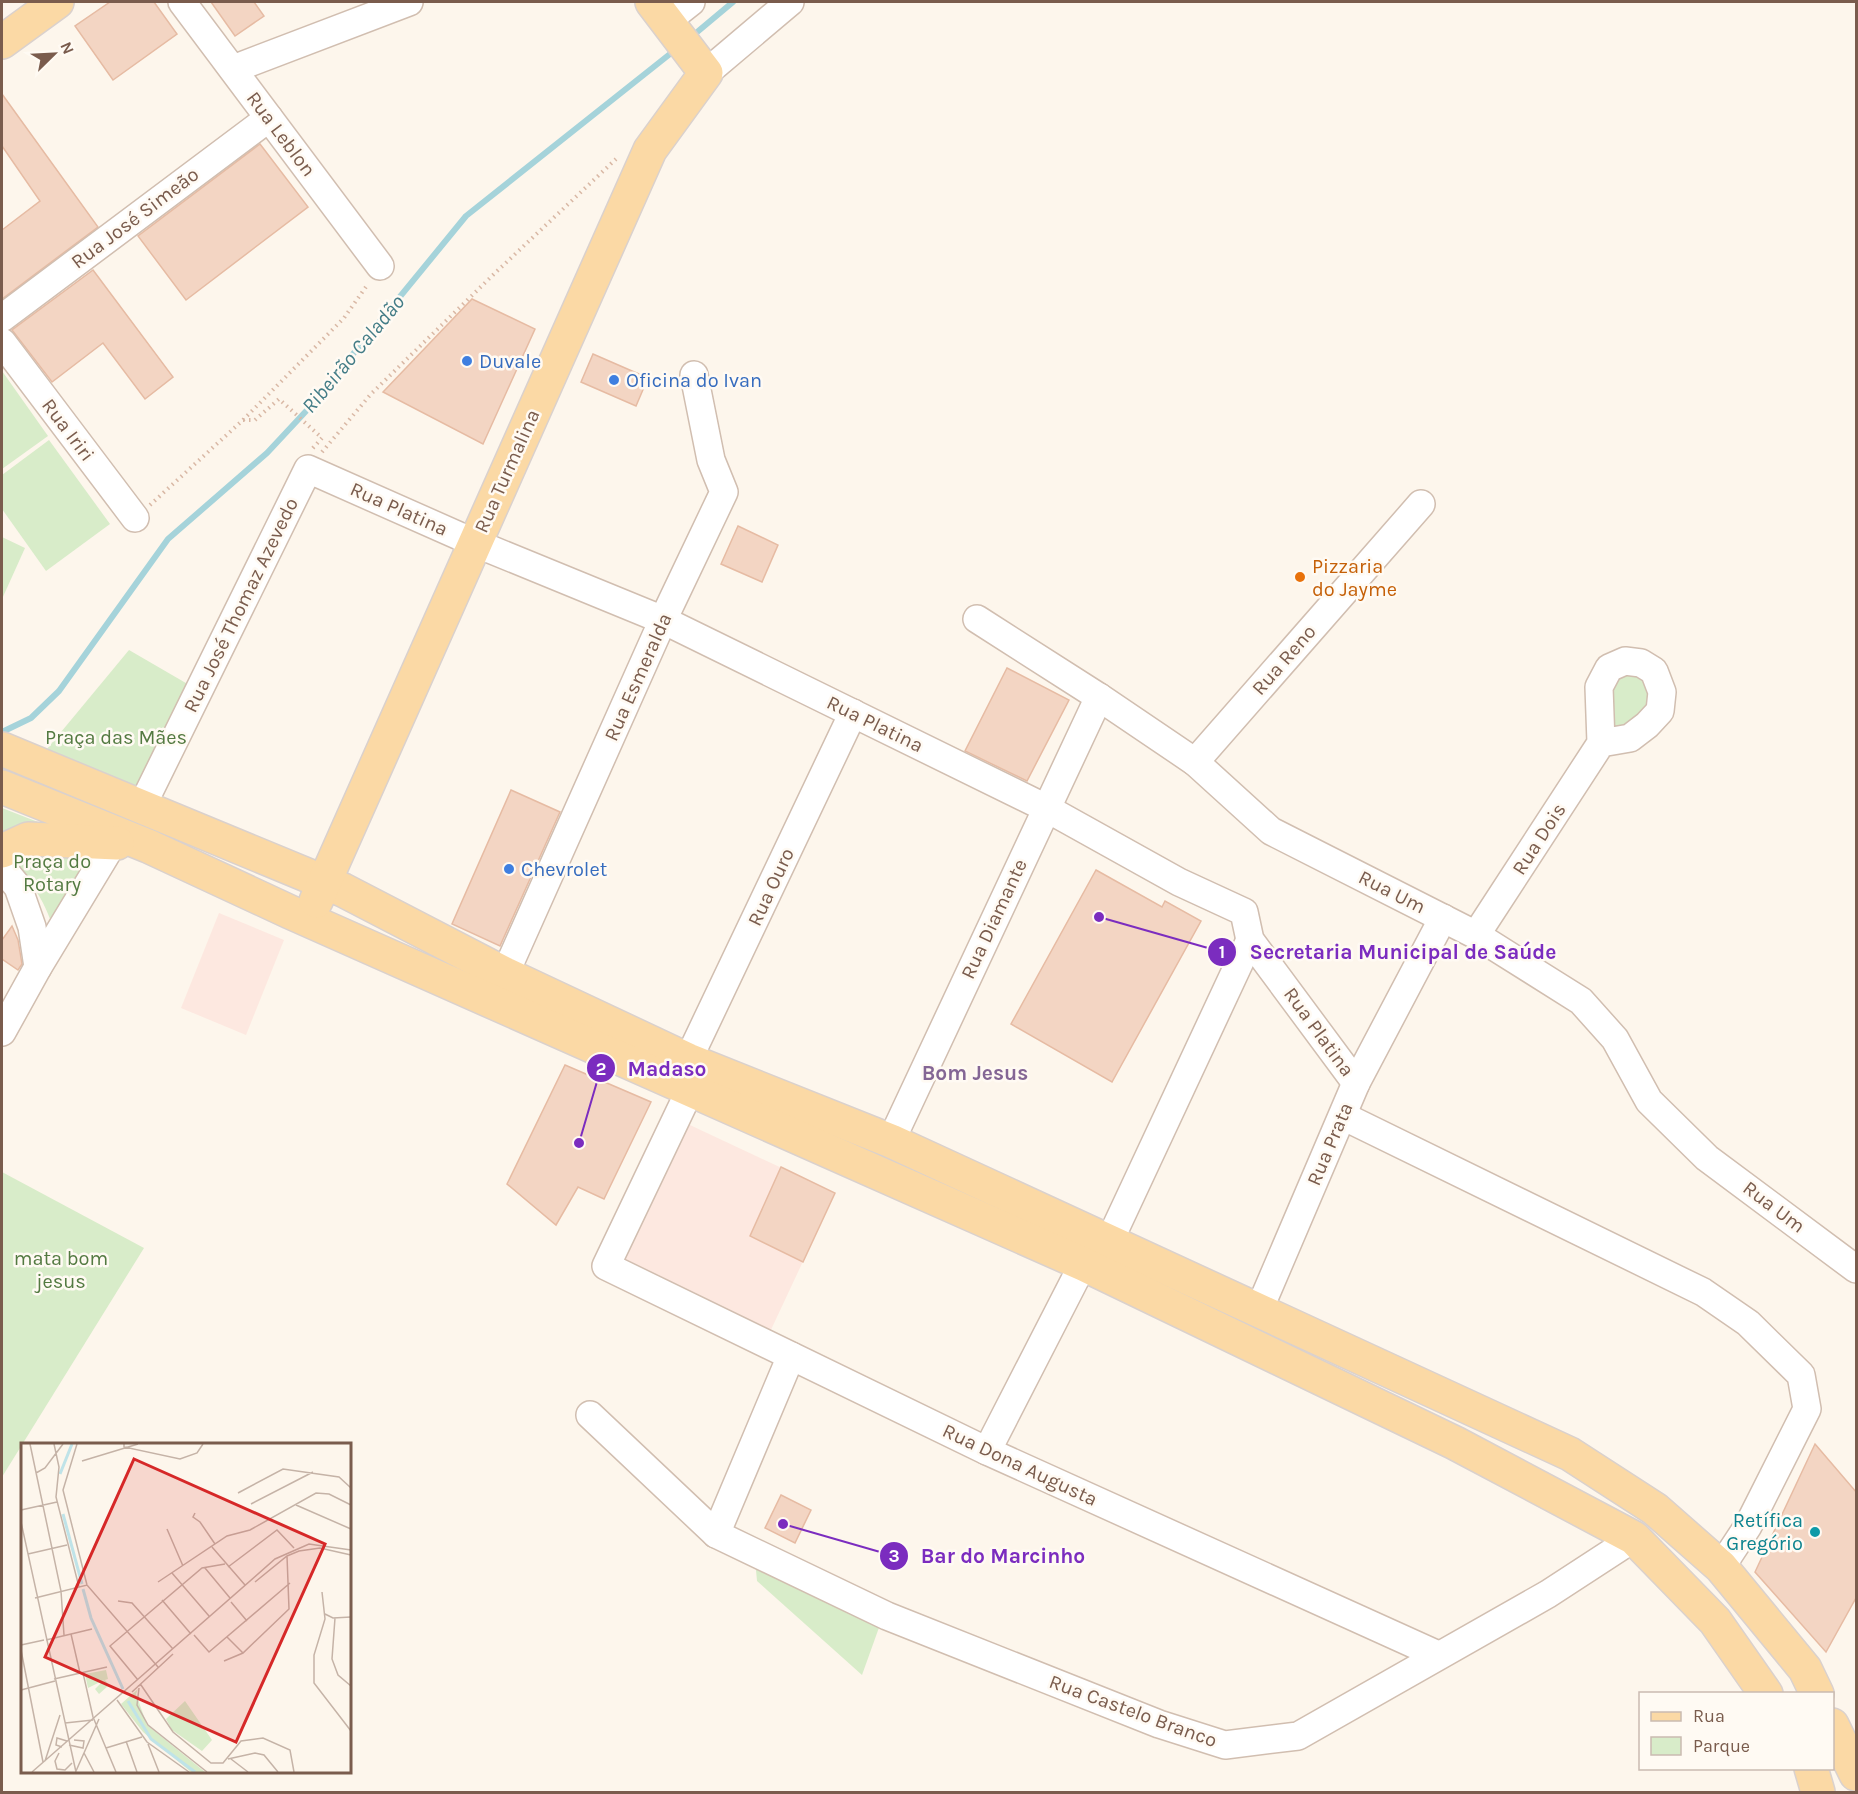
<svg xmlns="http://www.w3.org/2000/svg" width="1858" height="1794" font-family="Karla,sans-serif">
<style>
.commercial{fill:#fde8e0}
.green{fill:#d8ecc9}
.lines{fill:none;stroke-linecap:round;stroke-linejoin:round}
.stream{stroke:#a5d3da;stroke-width:6}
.building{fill:#f3d5c3;stroke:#e6bba3;stroke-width:1.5}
.minor-casing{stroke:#d1beb0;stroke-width:30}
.major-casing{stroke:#dad1cd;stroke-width:36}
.path{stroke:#d9b8a5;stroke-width:4;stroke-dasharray:1.5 4.5;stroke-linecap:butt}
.minor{stroke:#fff;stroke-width:27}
.major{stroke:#fbd9a5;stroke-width:33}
.shop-dot{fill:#3f7fe0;stroke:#fffaf3;stroke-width:2}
.food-dot{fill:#e8710a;stroke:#fffaf3;stroke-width:2}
.culture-dot{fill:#0f9aa8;stroke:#fffaf3;stroke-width:2}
.labels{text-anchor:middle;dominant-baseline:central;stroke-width:5;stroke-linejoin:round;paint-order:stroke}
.street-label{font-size:20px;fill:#7a5c4d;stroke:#fffaf3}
.shop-label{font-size:20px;fill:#366cbe;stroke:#fffaf3;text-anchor:start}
.food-label{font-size:20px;fill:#c56008;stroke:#fffaf3;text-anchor:start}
.park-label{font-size:20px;fill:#537a41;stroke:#fffaf3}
.culture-label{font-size:20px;fill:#0d838f;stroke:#fffaf3;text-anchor:end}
.water-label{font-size:21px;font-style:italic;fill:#437c86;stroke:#fffaf3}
.neighbourhood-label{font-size:21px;font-weight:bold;fill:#846695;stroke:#fffaf3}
.inset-river{fill:none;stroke:#bfe3e8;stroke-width:3}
.inset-road{fill:none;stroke:#c5b3a7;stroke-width:1.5}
.view{fill:#d62828;fill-opacity:0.15;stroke:#d62828;stroke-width:3}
.inset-edge{fill:none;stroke:#7a5c4d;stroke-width:3}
.leader{fill:none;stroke:#7b2cbf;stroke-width:2}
.callout-dot{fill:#7b2cbf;stroke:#fffaf3;stroke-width:2}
.mark-label{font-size:18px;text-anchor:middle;font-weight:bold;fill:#fff}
.callout-label{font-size:21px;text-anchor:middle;font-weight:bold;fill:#7b2cbf;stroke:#fffaf3;stroke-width:5;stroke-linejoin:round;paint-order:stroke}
</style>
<rect width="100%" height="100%" fill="#fdf6ec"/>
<g class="commercial">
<polygon points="219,913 284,940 246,1035 181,1008"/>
<polygon points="675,1118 835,1193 769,1334 610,1259"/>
</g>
<g class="green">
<polygon points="2,371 48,436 2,469"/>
<polygon points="49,440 110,524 46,571 2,509 2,475"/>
<polygon points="2,537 25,548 2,599"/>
<polygon points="129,650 191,686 148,776 137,786 127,789 42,755"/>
<polygon points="1627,667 1654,687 1644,721 1607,733 1605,688"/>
<polygon points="2,808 74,836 2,847"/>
<path d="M75,849L85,860L52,924C40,891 29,880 5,856Z"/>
<polygon points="2,1172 144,1248 2,1477"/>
<polygon points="755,1559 881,1622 862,1675 757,1581"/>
</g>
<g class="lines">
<g class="stream">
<polyline points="690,38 733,2"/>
<polyline points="2,732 31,718 59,691 168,539 267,453 308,409 466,216 675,50"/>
</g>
</g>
<g class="building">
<polygon points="110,2 154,2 177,34 113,80 75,26"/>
<polygon points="211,2 254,2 264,16 235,36"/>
<polygon points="2,94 98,227 2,299 2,230 40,201 2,146"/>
<polygon points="260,144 308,207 186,300 138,236"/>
<polygon points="93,270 173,377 145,399 103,343 52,382 12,330"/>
<polygon points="472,299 535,329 483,444 383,392"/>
<polygon points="593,354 648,378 636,406 581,382"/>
<polygon points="738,526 778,545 762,582 721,564"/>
<polygon points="1007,668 1069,700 1027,781 965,751"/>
<polygon points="511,790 560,812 500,946 452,924"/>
<polygon points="1096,870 1162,907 1165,901 1201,921 1112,1082 1011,1024"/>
<polygon points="12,926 18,940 22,964 18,970 2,959 2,940"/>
<polygon points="565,1065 651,1102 604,1199 578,1187 556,1225 507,1184"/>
<polygon points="781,1167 835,1193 803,1262 750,1236"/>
<polygon points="1815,1444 1857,1493 1857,1596 1826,1652 1755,1572"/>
<polygon points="781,1495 811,1510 795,1543 765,1528"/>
</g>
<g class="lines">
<g class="minor-casing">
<g id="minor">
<polyline points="182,2 380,266"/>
<polyline points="667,21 691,2"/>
<polyline points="233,69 409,2"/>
<polyline points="706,73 790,2"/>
<polyline points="2,318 269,118"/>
<polyline points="2,342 135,518"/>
<polyline points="977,619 1099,697 1195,762 1271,831 1476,935 1581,1001 1615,1039 1649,1101 1707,1158 1856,1269"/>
<polyline points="1195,762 1421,504"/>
<polyline points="142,806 308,469 475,543 663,620 1046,808 1179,882 1244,912 1250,940 1356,1083"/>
<polyline points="2,868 18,887 32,927 38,967"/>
<polyline points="1476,935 1601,743 1599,687 1609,668 1625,661 1641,663 1654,671 1662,692 1660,711 1647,725 1630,738 1601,743"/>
<polyline points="505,974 663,620 724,492 711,460 694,375"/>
<polyline points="2,1032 38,967 113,843 100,832"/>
<polyline points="688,1060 853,713"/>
<polyline points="690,1090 606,1266 987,1451 1438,1655"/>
<polyline points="1343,1116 1703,1292 1748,1323 1801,1375 1807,1409 1748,1526 1721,1567"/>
<polyline points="891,1141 1099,697"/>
<polyline points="1109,1242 1250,940"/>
<polyline points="1259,1310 1356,1083 1443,918"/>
<polyline points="590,1415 716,1534 887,1616 1159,1724 1225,1745 1298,1736 1548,1594 1634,1538"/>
<polyline points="987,1451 1083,1264"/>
<polyline points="716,1534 791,1356"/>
</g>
</g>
<g class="major-casing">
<g id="major">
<polyline points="2,42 57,2"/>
<polyline points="2,749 343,890 505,974 688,1060 891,1141 1570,1454 1655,1509 1721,1567 1805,1669 1817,1694"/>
<polyline points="2,787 148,846 290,912 1083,1264 1455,1443 1634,1538 1715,1621 1766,1694"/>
<polyline points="2,851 28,839 117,843"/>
<polyline points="316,901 650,150 706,73 652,2"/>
<polyline points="1832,1725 1856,1774"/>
<polyline points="1811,1768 1818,1792"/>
</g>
</g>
<g class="path">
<polyline points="243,420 255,420 279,399 322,438 312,449"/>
<polyline points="322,452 371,394 494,274 616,159"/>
<polyline points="150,505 243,420 344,318 368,284"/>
</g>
<use href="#minor" class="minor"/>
<use href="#major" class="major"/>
</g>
<g class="shop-dot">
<circle cx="467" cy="361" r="6"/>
<circle cx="614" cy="380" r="6"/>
<circle cx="509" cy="869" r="6"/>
</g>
<circle class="food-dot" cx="1300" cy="577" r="6"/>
<circle class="culture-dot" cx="1815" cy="1532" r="6"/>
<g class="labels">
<g class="street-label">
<text transform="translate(281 134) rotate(53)">Rua Leblon</text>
<text transform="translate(135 218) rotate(-37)">Rua José Simeão</text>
<text transform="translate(68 430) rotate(53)">Rua Iriri</text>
<text transform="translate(507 471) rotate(-66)">Rua Turmalina</text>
<text transform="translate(399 509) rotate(24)">Rua Platina</text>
<text transform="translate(241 605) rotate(-64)">Rua José Thomaz Azevedo</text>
<text transform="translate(1284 660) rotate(-49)">Rua Reno</text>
<text transform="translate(638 677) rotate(-66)">Rua Esmeralda</text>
<text transform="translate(875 724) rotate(26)">Rua Platina</text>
<text transform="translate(1539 839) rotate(-57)">Rua Dois</text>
<text transform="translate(771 887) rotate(-65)">Rua Ouro</text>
<text transform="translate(1392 892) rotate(27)">Rua Um</text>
<text transform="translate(994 919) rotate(-65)">Rua Diamante</text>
<text transform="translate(1319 1032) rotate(54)">Rua Platina</text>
<text transform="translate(1330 1144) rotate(-67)">Rua Prata</text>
<text transform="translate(1774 1207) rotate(37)">Rua Um</text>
<text transform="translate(1020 1465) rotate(25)">Rua Dona Augusta</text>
<text transform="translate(1133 1711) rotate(20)">Rua Castelo Branco</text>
</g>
<g class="shop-label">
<text x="479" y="361">Duvale</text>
<text x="626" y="380">Oficina do Ivan</text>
<text x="521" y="869">Chevrolet</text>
</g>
<g class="food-label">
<text x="1312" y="566">Pizzaria<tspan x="1312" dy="23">do Jayme</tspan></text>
</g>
<g class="park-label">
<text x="116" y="737">Praça das Mães</text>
<text x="52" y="861">Praça do<tspan x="52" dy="23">Rotary</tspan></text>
<text x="61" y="1258">mata bom<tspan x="61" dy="23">jesus</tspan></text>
</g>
<g class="culture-label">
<text x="1803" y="1520">Retífica<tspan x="1803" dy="23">Gregório</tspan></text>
</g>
<g class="water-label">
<text transform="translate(353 354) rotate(-50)">Ribeirão Caladão</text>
</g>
<g class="neighbourhood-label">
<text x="975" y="1073">Bom Jesus</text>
</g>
</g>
<g transform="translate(21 1443)">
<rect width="330" height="330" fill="#fdf6ec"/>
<path d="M85,227L87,236L84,237L88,242L78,251L74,246L83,237L67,245L64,231ZM117,246L115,251L126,282L184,329H170L122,289L100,261ZM164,258L191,297L181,308L151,287L145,276Z" fill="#d8ecc9"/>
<path class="inset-river" d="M39,31L51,1M42,71L61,141M62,146L70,175L102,246M107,258L130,296L174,329"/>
<path class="inset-road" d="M9,1L40,148L43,192M33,1L38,24L35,54L58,144M56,1L42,47L66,142M103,1V4L159,16L176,10L182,1M61,18L117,1M15,30L24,25L42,1M217,50L262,26L318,34L330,45M230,61L292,29M275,62L330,86M0,67L36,59M174,70L172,74L179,79L194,101M0,79L55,329M146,86L162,123M191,104L224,142M7,111L46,102M207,124L256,87L273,105M184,125L209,155M151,130L188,173M137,139L206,93L229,87L295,50L308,51L330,62M234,139L266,113L278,108L299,105L330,112M301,149L304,176L293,212V240L330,288M14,155L66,142L137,224M141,157L170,191M97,158L111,160L152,206M210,159L226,178M304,171L312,175L330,174M314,175L311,216L317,232L330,243M50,191L59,230M173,192L188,209L269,140M206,194L222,210M25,197L71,186M0,202L23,197M0,207L22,319M203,218L222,210L268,166L266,113M62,230L72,274L95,329M33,236L86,224M117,237L89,203L181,125L204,121M117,243L120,242L152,289L190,320H202L220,298L242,295L269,307L273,329M118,245L116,262L127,282L186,329M0,247L34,238M111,249L152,211M96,257L126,299L168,329M44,280L72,277M105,298L116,329M127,301L138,329M48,302L62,305L63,298L53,297M41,304L35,302L36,295L46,298M85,305L121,294M38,310L34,318L36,326L44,327L51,320M63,310L73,329M207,316L234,310L243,312L257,329M210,316L227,329M24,318L39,272M55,328L78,276M11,329L254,116L288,101L330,107"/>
<path class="view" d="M113,16L304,101L215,299L24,214Z"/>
<rect width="330" height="330" class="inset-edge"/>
</g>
<path class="leader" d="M1099 917L1222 952M579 1143L601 1068M783 1524L894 1556"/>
<g class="callout-dot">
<circle cx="1099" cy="917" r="6"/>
<circle cx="579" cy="1143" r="6"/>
<circle cx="783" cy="1524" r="6"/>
<circle cx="1222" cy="952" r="15"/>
<circle cx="601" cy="1068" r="15"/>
<circle cx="894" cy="1556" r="15"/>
</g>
<g class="mark-label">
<text x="1222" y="958">1</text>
<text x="601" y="1075">2</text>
<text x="894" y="1562">3</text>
</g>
<g class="callout-label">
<text x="1403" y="959">Secretaria Municipal de Saúde</text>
<text x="667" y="1076">Madaso</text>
<text x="1003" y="1563">Bar do Marcinho</text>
</g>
<rect width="1858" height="1794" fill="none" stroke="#7a5c4d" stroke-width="6"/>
<rect x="1639" y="1692" width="195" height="78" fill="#fffaf3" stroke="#cabbb1" stroke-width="1.5"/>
<rect x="1651" y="1712" width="30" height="9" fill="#fbd9a5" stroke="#cabbb1" stroke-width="1.5"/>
<text x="1693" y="1722" font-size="18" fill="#7a5c4d">Rua</text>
<rect x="1651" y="1737" width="30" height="18" fill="#d8ecc9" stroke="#cabbb1" stroke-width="1.5"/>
<text x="1693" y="1752" font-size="18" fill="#7a5c4d">Parque</text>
<g transform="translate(54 54) rotate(66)" stroke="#fffaf3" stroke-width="4.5" paint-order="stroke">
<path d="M0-4.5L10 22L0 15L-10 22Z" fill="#7a5c4d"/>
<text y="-9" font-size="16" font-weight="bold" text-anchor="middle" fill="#7a5c4d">N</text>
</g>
</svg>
